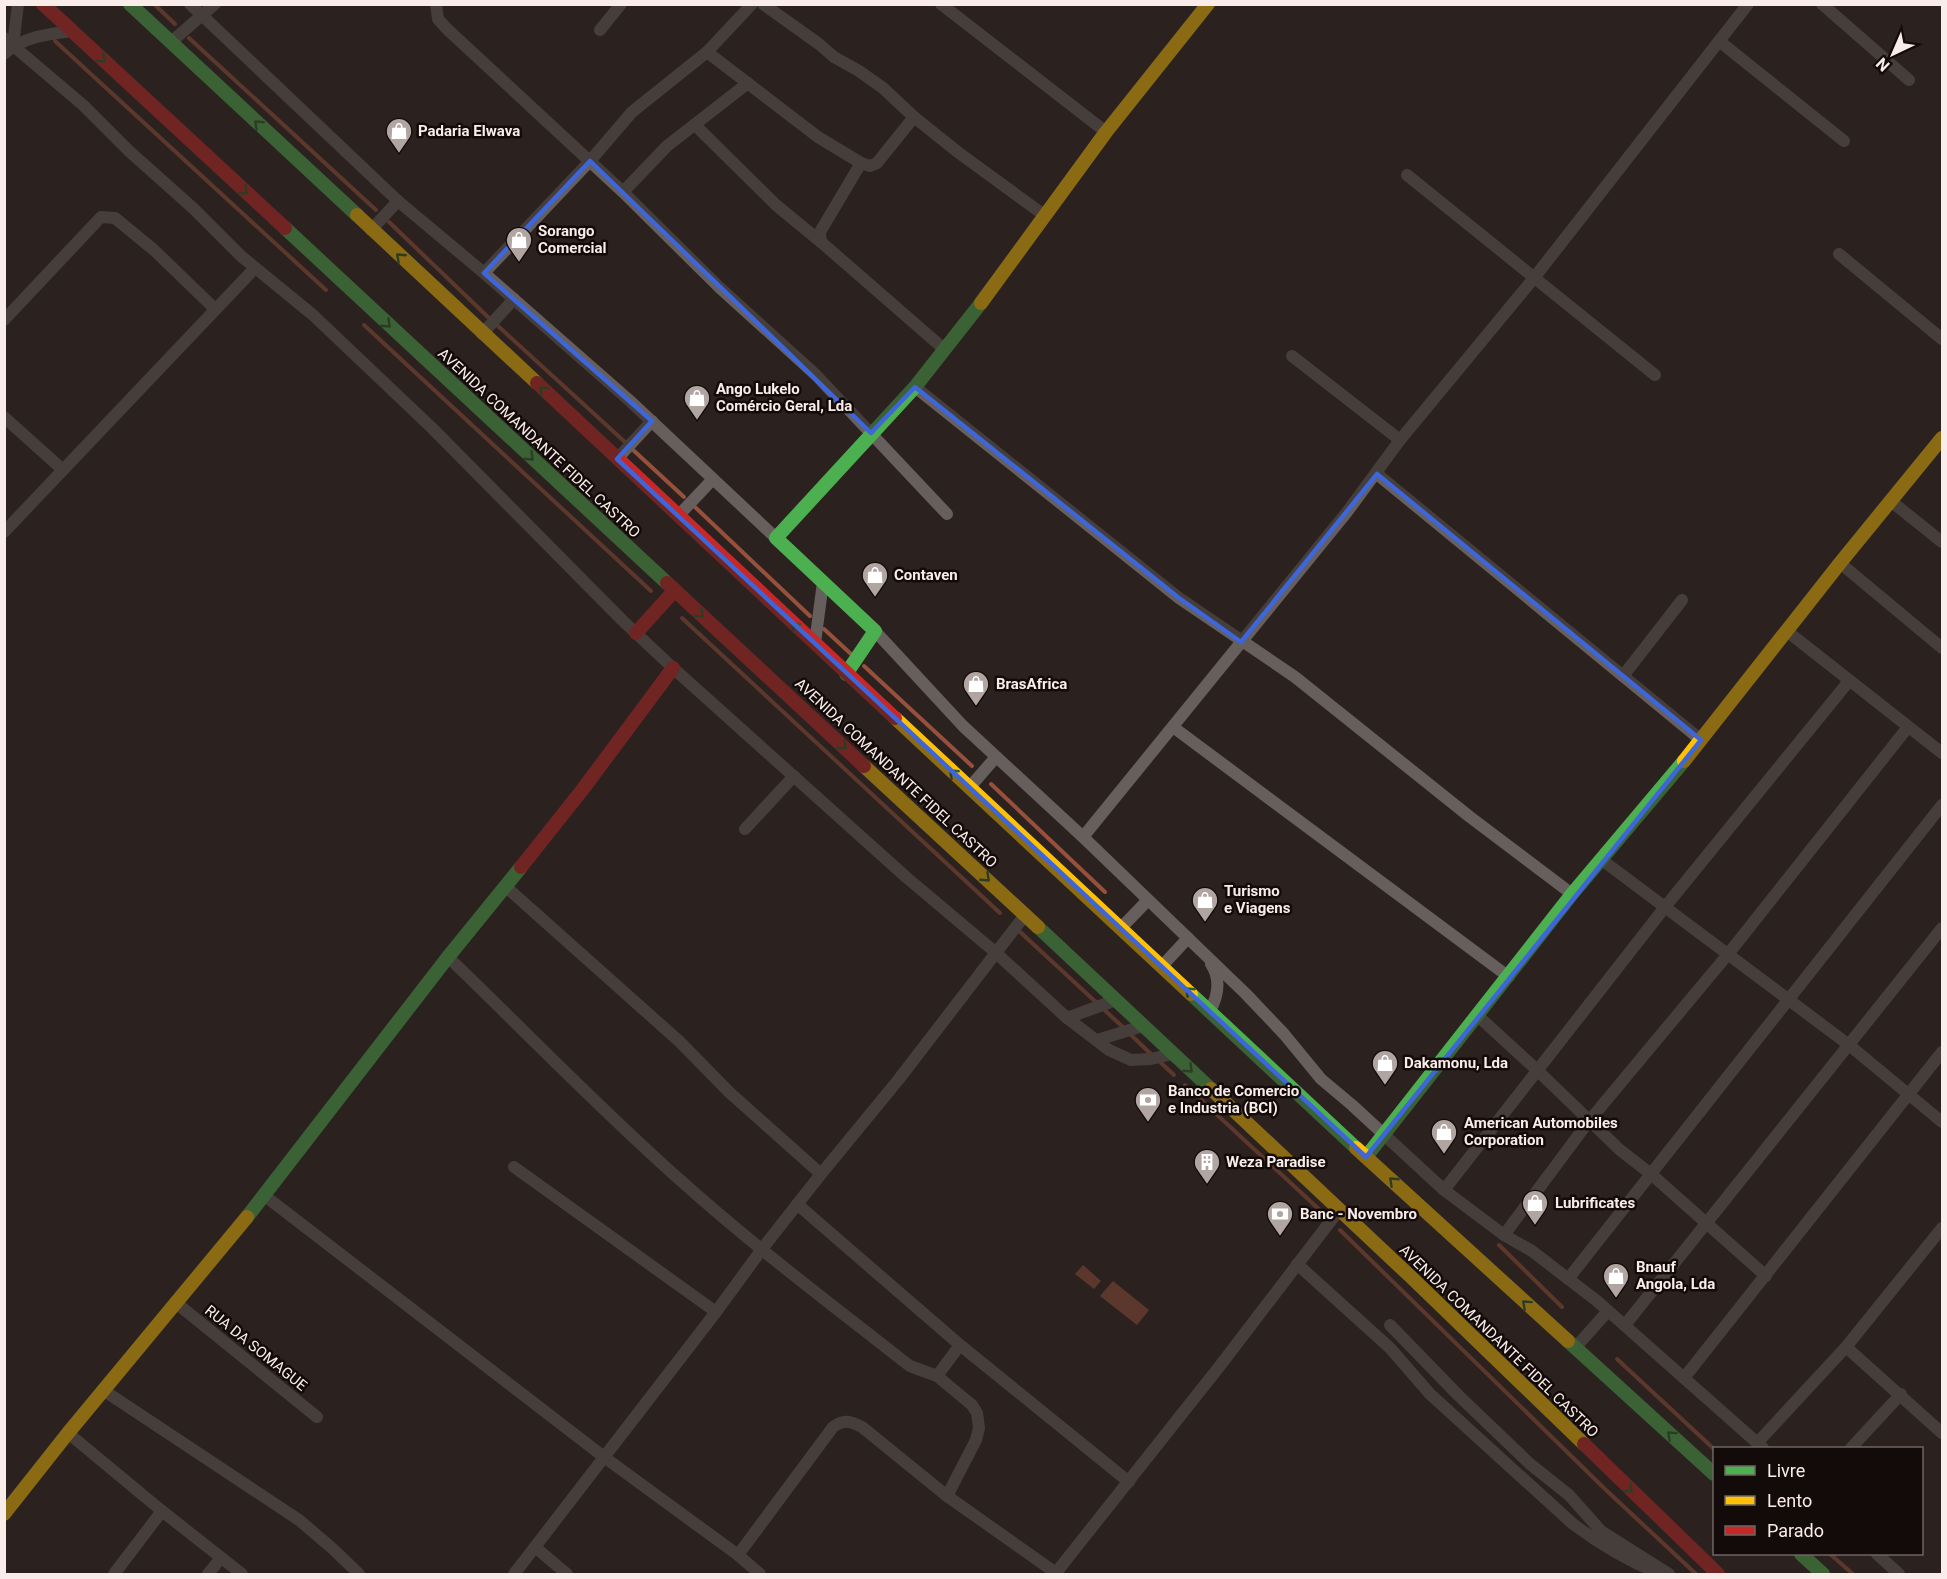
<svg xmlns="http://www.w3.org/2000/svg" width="1947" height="1579" font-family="Roboto,sans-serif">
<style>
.water{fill:#97503c}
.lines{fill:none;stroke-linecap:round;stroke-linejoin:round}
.stream{stroke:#97503c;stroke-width:4}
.street{stroke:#665f5d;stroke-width:12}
.fast{stroke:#4caf50;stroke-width:14}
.slow{stroke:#ffc107;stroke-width:14}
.jam{stroke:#c62828;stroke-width:14}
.oneway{stroke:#305d2c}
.marked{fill:none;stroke:#3e66db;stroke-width:4.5;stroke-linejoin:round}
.labels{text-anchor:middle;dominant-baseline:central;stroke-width:5;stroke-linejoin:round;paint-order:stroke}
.poi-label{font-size:15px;font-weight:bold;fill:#f9ece9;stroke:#130b09;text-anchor:start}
.street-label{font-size:15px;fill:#f9ece9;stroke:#130b09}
</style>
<rect width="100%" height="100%" fill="#2b221f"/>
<g class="water">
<polygon points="1083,1265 1101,1281 1094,1289 1075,1274"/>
<polygon points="1113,1281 1149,1310 1137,1325 1100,1296"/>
</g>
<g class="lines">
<g class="stream">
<polyline points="154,4 175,24"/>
<polyline points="189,38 376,210"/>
<polyline points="55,41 326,290"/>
<polyline points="389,222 490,319"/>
<polyline points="364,325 651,591"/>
<polyline points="498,326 626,443"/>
<polyline points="632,449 684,497"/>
<polyline points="695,507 810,616"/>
<polyline points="682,618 1000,913"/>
<polyline points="824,629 851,654"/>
<polyline points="864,666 972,766"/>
<polyline points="991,784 1105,892"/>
<polyline points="1018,930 1125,1029"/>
<polyline points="1130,1034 1153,1056"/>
<polyline points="1159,1061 1174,1075"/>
<polyline points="1185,1085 1323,1213"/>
<polyline points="1340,1230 1607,1491 1696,1574"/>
<polyline points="1499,1245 1562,1307"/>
<polyline points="1617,1359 1714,1449"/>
<polyline points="1830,1554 1853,1574"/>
</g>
<g class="street">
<polyline points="190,4 398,201 484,273 630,401 776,538"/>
<polyline points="436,4 438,19 446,28 623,192 719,287 816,375 947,514"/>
<polyline points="763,4 819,44 834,57 859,71 883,88 914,117 959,153 1044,215"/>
<polyline points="941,4 1106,132"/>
<polyline points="1822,4 1909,80"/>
<polyline points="600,30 621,4"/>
<polyline points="4,38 83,105 129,151 194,209 241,256 313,315 432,428 622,620 673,668 906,877 995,952 1067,1018 1109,1050 1131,1060 1151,1059 1172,1054"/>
<polyline points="1719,41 1844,141"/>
<polyline points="171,42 215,4"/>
<polyline points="13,46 18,4"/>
<path d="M4,54C22,37 49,34 72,31"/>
<polyline points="695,125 776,205 821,242 820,232 861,163 818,137 707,52"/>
<polyline points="861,163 870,166 877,163 914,117"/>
<polyline points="1407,175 1655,375"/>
<polyline points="623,192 667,146 748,83"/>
<polyline points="371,230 398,201"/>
<polyline points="821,242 944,349"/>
<polyline points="1839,254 1942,339"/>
<polyline points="484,273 590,161 632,112 707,52 752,4"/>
<polyline points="4,320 101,217 115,218 154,250 215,309"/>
<polyline points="482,334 514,299"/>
<polyline points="1292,356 1400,440"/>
<polyline points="915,387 1179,598 1295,677 1470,817 1572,894"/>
<polyline points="4,417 63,470"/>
<polyline points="617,459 652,421"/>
<polyline points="1377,474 1701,740"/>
<polyline points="1892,502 1942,542"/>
<polyline points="678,516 713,479"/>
<polyline points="4,532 255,268"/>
<polyline points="1840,563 1942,648"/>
<polyline points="875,631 963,726 1083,837 1246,994 1284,1034 1321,1079 1352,1105 1444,1190 1504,1235 1532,1251 1597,1301 1763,1448"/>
<polyline points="1788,632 1942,753"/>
<polyline points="815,643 823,582"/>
<polyline points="1623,676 1682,600"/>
<polyline points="1173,727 1509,977"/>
<polyline points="969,788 996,757"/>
<polyline points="745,829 794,776"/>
<polyline points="1083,837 1347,512 1400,440 1534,278 1748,4"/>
<polyline points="1602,860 1849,1045 1942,1122"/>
<polyline points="505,886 680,1042 729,1092 821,1174"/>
<polyline points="1121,928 1148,900"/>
<path d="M448,957C525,1031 599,1108 679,1179C750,1243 827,1301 902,1360L910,1366L937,1376L972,1405L977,1413L979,1428L976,1440L947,1496"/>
<polyline points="1162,966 1188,938"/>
<path d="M1210,1011C1218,996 1221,979 1211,964"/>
<polyline points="1478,1016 1538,1071 1620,1150 1651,1174 1766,1276"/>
<polyline points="1067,1018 1116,1000"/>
<polyline points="1097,1040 1143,1026"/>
<polyline points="514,1167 716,1312"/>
<polyline points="1444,1190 1665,907 1849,681"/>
<polyline points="265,1196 604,1457 738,1555 760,1574"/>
<polyline points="797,1204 960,1345 1129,1482"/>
<polyline points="1504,1235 1589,1121 1729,953 1908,727"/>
<path d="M1297,1264L1390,1348L1430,1394L1573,1524C1601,1545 1628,1561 1660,1574"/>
<polyline points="1568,1279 1942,805"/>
<polyline points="175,1302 317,1417"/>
<polyline points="1390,1325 1459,1396 1530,1464 1569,1495 1601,1531 1669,1574"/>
<polyline points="1625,1325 1942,928"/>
<polyline points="1846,1347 1942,1433"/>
<polyline points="1575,1348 1608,1311"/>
<polyline points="937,1376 960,1345"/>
<polyline points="1684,1378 1942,1052"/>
<polyline points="103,1390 299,1520 333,1549 359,1574"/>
<polyline points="68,1433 162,1511 242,1574"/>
<polyline points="1758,1442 1846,1347 1942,1228"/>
<polyline points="1851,1448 1901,1394"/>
<polyline points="535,1547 567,1574"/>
<polyline points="1877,1554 1899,1574"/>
<path d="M738,1555L833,1427C844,1419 850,1421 862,1427L947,1496L1056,1573"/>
<polyline points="114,1574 162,1511"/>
<polyline points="208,1574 221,1558"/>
<polyline points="514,1574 716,1312 762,1249 821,1174 899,1079 1025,915"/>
<polyline points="1055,1574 1219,1367 1339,1210"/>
</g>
<g class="fast">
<polyline points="130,4 357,215"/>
<polyline points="285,228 667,583"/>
<polyline points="846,674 875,631 776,538 915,387 981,303"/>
<polyline points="1038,927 1211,1089"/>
<polyline points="1191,994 1356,1148"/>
<polyline points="1366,1157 1572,894 1684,761"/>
<polyline points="247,1217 448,957 521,867"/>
<polyline points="1568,1341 1714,1474"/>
<polyline points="1801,1554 1823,1574"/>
</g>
<g class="slow">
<polyline points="357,215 537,383"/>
<polyline points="981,303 1106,132 1208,4"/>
<polyline points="895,718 1191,994"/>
<polyline points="1684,761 1840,563 1942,438"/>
<polyline points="864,766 1038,927"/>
<polyline points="1211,1089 1410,1276 1584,1444"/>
<polyline points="1356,1148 1568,1341"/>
<polyline points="4,1514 68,1433 247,1217"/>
</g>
<g class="jam">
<polyline points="43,4 285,228"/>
<polyline points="537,383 895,718"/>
<polyline points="667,583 864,766"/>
<polyline points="636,633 675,590"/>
<polyline points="521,867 583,789 673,668"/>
<polyline points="1584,1444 1718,1574"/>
</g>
</g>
<defs><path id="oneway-chevron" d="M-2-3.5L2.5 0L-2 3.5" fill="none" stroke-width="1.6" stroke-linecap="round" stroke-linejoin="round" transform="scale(1.5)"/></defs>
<g class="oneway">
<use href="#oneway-chevron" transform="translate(102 59) rotate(43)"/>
<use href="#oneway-chevron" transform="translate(258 124) rotate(-137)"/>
<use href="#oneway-chevron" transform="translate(244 191) rotate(43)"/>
<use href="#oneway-chevron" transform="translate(400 257) rotate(-137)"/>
<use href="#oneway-chevron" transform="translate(387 324) rotate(43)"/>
<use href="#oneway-chevron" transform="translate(543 390) rotate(-137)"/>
<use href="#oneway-chevron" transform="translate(530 457) rotate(43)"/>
<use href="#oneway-chevron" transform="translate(700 614) rotate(43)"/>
<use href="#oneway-chevron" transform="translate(795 626) rotate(-137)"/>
<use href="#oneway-chevron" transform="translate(843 746) rotate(43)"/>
<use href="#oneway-chevron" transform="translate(953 773) rotate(-137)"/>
<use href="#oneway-chevron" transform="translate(986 878) rotate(43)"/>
<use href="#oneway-chevron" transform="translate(1189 991) rotate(-137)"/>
<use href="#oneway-chevron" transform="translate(1189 1069) rotate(43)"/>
<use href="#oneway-chevron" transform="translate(1393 1181) rotate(-137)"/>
<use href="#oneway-chevron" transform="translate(1526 1304) rotate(-138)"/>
<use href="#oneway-chevron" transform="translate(1671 1435) rotate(-138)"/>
<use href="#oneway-chevron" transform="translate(1629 1489) rotate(44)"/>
</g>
<path d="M0 0H1947V1579H0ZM590,161L871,433L915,387L1179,598L1241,642L1377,474L1701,740L1366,1157L617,459L652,421L484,273Z" fill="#2b221f" fill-opacity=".55" fill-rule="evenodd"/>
<path class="marked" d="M590,161L871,433L915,387L1179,598L1241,642L1377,474L1701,740L1366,1157L617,459L652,421L484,273Z"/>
<defs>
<g id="shop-pin" transform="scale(1.35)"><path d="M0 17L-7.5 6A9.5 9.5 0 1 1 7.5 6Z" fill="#b1a5a2" stroke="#130b09"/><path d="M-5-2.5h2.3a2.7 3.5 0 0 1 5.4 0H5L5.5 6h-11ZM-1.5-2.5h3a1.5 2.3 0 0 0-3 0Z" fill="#fff"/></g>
<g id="bank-pin" transform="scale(1.35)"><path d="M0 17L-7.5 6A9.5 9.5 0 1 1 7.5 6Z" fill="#b1a5a2" stroke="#130b09"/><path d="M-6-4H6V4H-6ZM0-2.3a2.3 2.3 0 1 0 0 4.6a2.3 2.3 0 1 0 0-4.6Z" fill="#fff"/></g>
<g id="building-pin" transform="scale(1.35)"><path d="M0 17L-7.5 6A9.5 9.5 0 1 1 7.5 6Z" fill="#b1a5a2" stroke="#130b09"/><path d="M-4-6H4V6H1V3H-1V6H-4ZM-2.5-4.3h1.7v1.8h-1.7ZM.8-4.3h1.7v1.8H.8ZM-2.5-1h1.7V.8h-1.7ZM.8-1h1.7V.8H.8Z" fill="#fff"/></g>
</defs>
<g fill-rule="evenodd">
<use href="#shop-pin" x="399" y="131"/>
<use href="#shop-pin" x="519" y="240"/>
<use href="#shop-pin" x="697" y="398"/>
<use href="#shop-pin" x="875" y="575"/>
<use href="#shop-pin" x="976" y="684"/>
<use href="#shop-pin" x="1205" y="900"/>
<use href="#shop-pin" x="1385" y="1063"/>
<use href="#bank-pin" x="1148" y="1100"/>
<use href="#shop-pin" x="1444" y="1132"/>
<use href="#building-pin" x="1207" y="1162"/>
<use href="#shop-pin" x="1535" y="1203"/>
<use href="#bank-pin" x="1280" y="1214"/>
<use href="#shop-pin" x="1616" y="1276"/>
</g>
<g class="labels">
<g class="poi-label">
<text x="418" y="131">Padaria Elwava</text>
<text x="538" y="231">Sorango<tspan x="538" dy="17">Comercial</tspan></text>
<text x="716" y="389">Ango Lukelo<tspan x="716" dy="17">Comércio Geral, Lda</tspan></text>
<text x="894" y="575">Contaven</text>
<text x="996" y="684">BrasAfrica</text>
<text x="1224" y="891">Turismo<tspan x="1224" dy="17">e Viagens</tspan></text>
<text x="1404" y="1063">Dakamonu, Lda</text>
<text x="1168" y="1091">Banco de Comercio<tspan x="1168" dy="17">e Industria (BCI)</tspan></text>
<text x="1464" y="1123">American Automobiles<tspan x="1464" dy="17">Corporation</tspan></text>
<text x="1226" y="1162">Weza Paradise</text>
<text x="1555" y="1203">Lubrificates</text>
<text x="1300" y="1214">Banc - Novembro</text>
<text x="1636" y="1267">Bnauf<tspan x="1636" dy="17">Angola, Lda</tspan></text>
</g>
<g class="street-label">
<text transform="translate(539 443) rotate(43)">AVENIDA COMANDANTE FIDEL CASTRO</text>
<text transform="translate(896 773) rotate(43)">AVENIDA COMANDANTE FIDEL CASTRO</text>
<text transform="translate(1499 1341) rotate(44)">AVENIDA COMANDANTE FIDEL CASTRO</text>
<text transform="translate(256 1348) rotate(39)">RUA DA SOMAGUE</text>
</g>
</g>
<rect width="1947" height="1579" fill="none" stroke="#f9ece9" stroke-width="12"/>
<rect x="1713" y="1447" width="210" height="108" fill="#130b09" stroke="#6f6563" stroke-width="1.5"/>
<rect x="1725" y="1466" width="30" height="9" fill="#4caf50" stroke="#6f6563" stroke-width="1.5"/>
<text x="1767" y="1477" font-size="18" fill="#f9ece9">Livre</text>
<rect x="1725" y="1496" width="30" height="9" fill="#ffc107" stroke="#6f6563" stroke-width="1.5"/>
<text x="1767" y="1507" font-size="18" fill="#f9ece9">Lento</text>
<rect x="1725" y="1526" width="30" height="9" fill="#c62828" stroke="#6f6563" stroke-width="1.5"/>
<text x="1767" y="1537" font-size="18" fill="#f9ece9">Parado</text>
<g transform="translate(1893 54) rotate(224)" stroke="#130b09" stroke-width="4.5" paint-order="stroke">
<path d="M0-4.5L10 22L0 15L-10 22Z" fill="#f9ece9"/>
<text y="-9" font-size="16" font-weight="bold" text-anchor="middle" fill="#f9ece9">N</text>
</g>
</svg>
